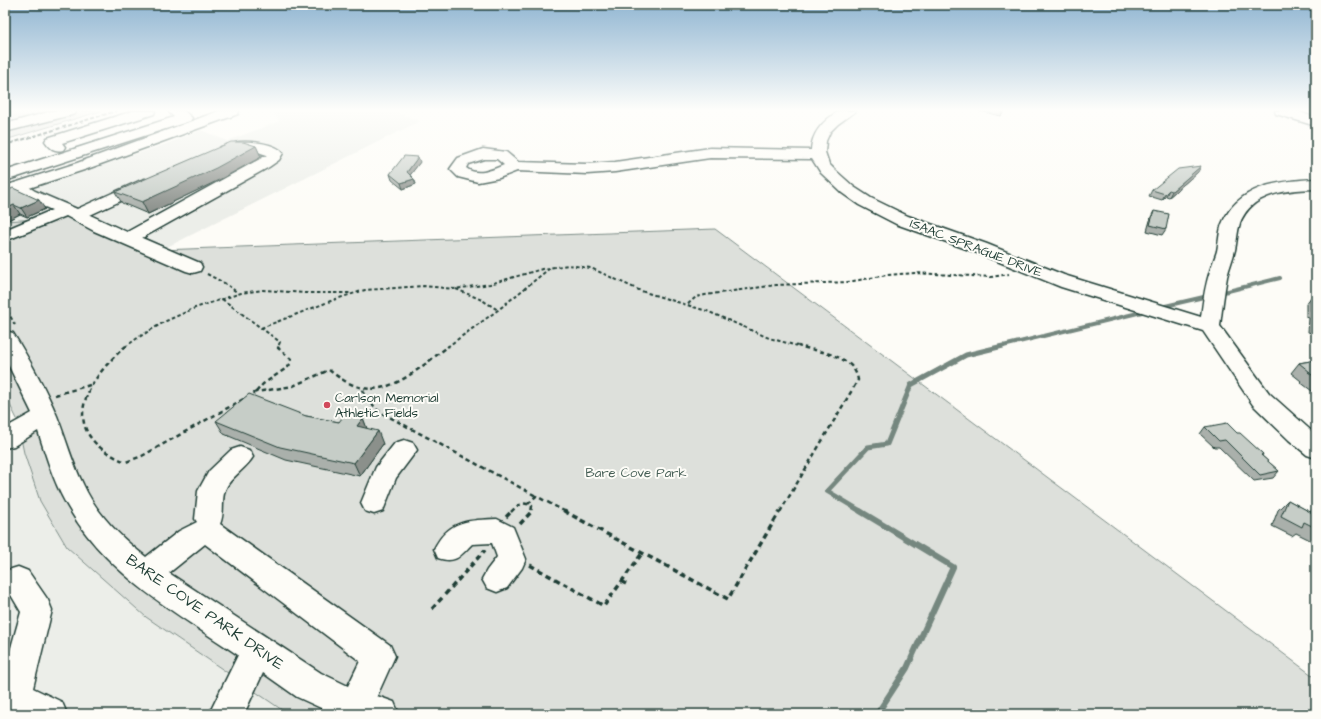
<svg xmlns="http://www.w3.org/2000/svg" width="1321" height="719" font-family="'Architects Daughter',sans-serif">
<style>
.built{fill:#eceee9}
.green{fill:#dde0db;stroke:#7e8e88}
.lines{fill:none;stroke-linecap:round;stroke-linejoin:round}
.stream-far3{stroke:#75877f;stroke-width:3}
.stream-far2{stroke:#75877f;stroke-width:4}
.stream-far1{stroke:#75877f;stroke-width:5}
.stream{stroke:#75877f;stroke-width:6}
.minor-casing{stroke:#1f3d34;stroke-width:3}
.major-casing{stroke:#1f3d34;stroke-width:3}
.path-far2{stroke:#1f3d34;stroke-width:2;stroke-dasharray:3.5 2.5;stroke-linecap:butt}
.path-far1{stroke:#1f3d34;stroke-width:2.5;stroke-dasharray:4.5 3.5;stroke-linecap:butt}
.path{stroke:#1f3d34;stroke-width:3.5;stroke-dasharray:5.5 4;stroke-linecap:butt}
.minor{fill:#fdfcf7;fill-rule:evenodd}
.major{fill:#fdfcf7;fill-rule:evenodd}
.rail{stroke:#1f3d34;stroke-width:2;stroke-dasharray:4 2;stroke-linecap:butt}
.wall{fill:#aab0ab;stroke:#1f3d34}
.shaded-wall{fill:#8b908b;stroke:#1f3d34}
.building{fill:#c6cdc7;stroke:#1f3d34}
.poi-dot{fill:#d1495b;stroke:#fdfcf7;stroke-width:1.5}
.labels{text-anchor:middle;dominant-baseline:central;stroke-width:4;stroke-linejoin:round;paint-order:stroke}
.street-label{font-size:13px;fill:#1f3d34;stroke:#fdfcf7}
.poi-label{font-size:13px;fill:#1f3d34;stroke:#fdfcf7;text-anchor:start}
.park-label{font-size:13px;fill:#455e55;stroke:#fdfcf7}
.near-street-label{font-size:16px;fill:#1f3d34;stroke:#fdfcf7}
</style>
<rect width="100%" height="100%" fill="#fdfcf7"/>
<filter id="ink" filterUnits="userSpaceOnUse"><feTurbulence type="fractalNoise" baseFrequency=".025" numOctaves="2"/><feDisplacementMap in="SourceGraphic" scale="8" xChannelSelector="R" yChannelSelector="G"/><feConvolveMatrix kernelMatrix="1 2 1 2 8 2 1 2 1" color-interpolation-filters="sRGB"/></filter>
<g filter="url(#ink)">
<g class="built">
<polygon points="271,111 394,111 420,121 161,250 88,216 5,221 5,197 166,144 201,130 227,141 280,121"/>
<polygon points="17,419 24,453 40,501 67,547 146,617 288,714 5,714 5,426"/>
</g>
<g class="green">
<polygon points="5,111 101,111 5,140"/>
<polygon points="88,216 161,250 715,229 1316,678 1316,714 288,714 146,617 67,547 40,501 24,453 17,419 5,395 5,221"/>
</g>
<g class="lines">
<polyline class="stream-far3" points="5,116 11,111"/>
<g class="stream-far2">
<polyline points="1220,293 1280,278"/>
<polyline points="1161,307 1208,296"/>
<polyline points="999,347 1146,311"/>
</g>
<polyline class="stream-far1" points="862,512 827,491 868,447 887,444 911,385 966,355 1003,346"/>
<polyline class="stream" points="860,511 953,567 907,668 877,714"/>
<g class="minor-casing">
<g id="minor">
<polygon points="52,111 76,111 75,114 5,132 5,124"/>
<path d="M133,111H155L154,114L62,143L65,147L63,150C54,152 50,148 45,141L47,138Z"/>
<polygon points="168,111 184,111 192,118 190,121 5,181 5,171 174,117"/>
<path d="M839,111H856L838,124L830,132L826,141L825,152L829,164L835,170L854,187L871,198L908,216L987,244L1064,275L1201,317C1203,301 1205,286 1210,271C1212,264 1215,258 1217,251C1219,242 1219,232 1222,224C1238,185 1279,181 1316,179V189C1287,190 1252,192 1240,223C1237,232 1237,241 1235,250C1233,259 1229,268 1227,277C1224,293 1222,309 1220,326L1269,393L1316,435V458L1307,455L1289,440L1253,405L1203,331L1061,287L975,252L896,224L859,205L842,193L821,173L812,159L710,158L615,172L587,174L517,171L499,178L478,182L458,177L450,169L458,158L483,149L506,152L518,162L587,164L615,162L710,148L811,150C812,132 824,120 839,111ZM484,159H497L504,165C492,170 477,177 466,168L468,164Z"/>
<polygon points="1275,111 1297,111 1316,118 1316,126 1276,114"/>
<path d="M239,142C250,141 276,143 283,153L279,160L269,167L142,238L200,263L202,267L200,271L193,273L186,271L94,231L66,216L5,241V230L52,210C39,204 18,199 10,187L12,184L18,182L24,184L35,191L77,209L139,181L145,179L151,181L153,184L151,187L90,215L127,232L267,155C257,151 247,149 237,151C231,153 227,155 221,153L219,150L221,147Z"/>
<path d="M5,331L13,333C29,359 45,387 57,416C66,439 72,462 83,484C96,513 121,538 146,557L179,531L197,522L195,519L198,491L209,471L231,450L240,447L249,450L253,457C246,469 229,478 225,490C221,501 225,513 220,524L390,645L395,656L377,696L394,702L399,714H334L297,697L263,673L244,714H209L238,655C178,614 109,576 71,512C55,487 47,459 38,431L14,446L5,448V428L32,413L5,358ZM205,544L360,661L348,686L321,673L169,573Z"/>
<polygon points="404,440 413,443 417,450 396,478 383,511 374,514 365,511 361,503 376,467 395,443"/>
<path d="M497,519L513,527L526,559L522,568L507,588L497,592L487,588L482,579L487,570L497,557L492,543L472,544C460,556 456,564 438,558L434,549C448,520 469,520 497,519Z"/>
<polygon points="18,567 28,571 48,600 52,610 33,688 62,702 67,714 5,714 5,669 21,612 11,595 5,597 5,571"/>
</g>
</g>
<g class="major-casing">
<polygon id="major" points="219,111 239,111 238,114 87,169 5,196 5,186 77,163"/>
</g>
<g class="path-far2">
<polyline points="207,274 226,284 238,293"/>
<polyline points="456,289 482,300 498,310"/>
<polyline points="222,299 280,342 278,347"/>
<polyline points="688,304 696,297 705,295 776,285 848,282 887,275 915,273 991,277 1009,274"/>
<polyline points="5,306 16,327"/>
<polyline points="261,328 336,299 365,290 424,286 454,289 490,284 542,269 568,265 591,268 641,291 707,311 769,338 801,347"/>
<polyline points="125,347 139,337 166,321 195,308 241,293 263,290 305,293 350,293"/>
<polyline points="447,347 498,310 550,268"/>
</g>
<g class="path-far1">
<path d="M126,346C83,383 56,434 126,462L142,456L256,392L293,386L329,370C337,376 346,383 356,386C390,399 423,364 449,346"/>
<polyline points="362,390 376,409 382,413 536,496"/>
<polyline points="256,392 263,384 288,367 291,363 291,359 278,348 279,346"/>
<polyline points="55,395 90,385"/>
<polyline points="528,504 536,496 566,512"/>
<path d="M511,512C519,504 521,501 532,506L531,512"/>
<path d="M780,512L858,380C854,354 818,352 798,346"/>
</g>
<g class="path">
<polyline points="564,511 728,599 780,511"/>
<polyline points="506,517 512,511"/>
<polyline points="520,524 532,511"/>
<polyline points="530,565 604,606 643,552"/>
<polyline points="622,582 626,584"/>
<polyline points="432,609 485,550"/>
</g>
<use href="#minor" class="minor"/>
<use href="#major" class="major"/>
<polyline class="rail" points="5,145 116,111"/>
</g>
<g class="wall">
<polygon points="979,111 1005,111 1001,116"/>
<polygon points="256,146 261,157 221,179 148,214 122,203 115,192"/>
<polygon points="420,162 410,175 414,179 416,184 403,189 392,180 390,174"/>
<polygon points="1198,172 1169,197 1166,196 1162,200 1149,196 1152,190"/>
<polygon points="5,192 45,209 27,217 20,214 6,221 5,221"/>
<polygon points="1154,211 1166,229 1162,235 1147,231 1151,217"/>
<polygon points="1314,293 1316,294 1316,335 1308,332 1309,318 1306,317 1306,304"/>
<polygon points="1316,360 1316,394 1300,382 1301,381 1291,373 1299,363"/>
<polygon points="306,416 339,422 363,418 367,429 383,444 360,476 286,460 224,434 216,421"/>
<polygon points="1205,427 1237,433 1263,454 1262,456 1279,471 1273,478 1254,481 1219,447 1214,447 1200,434"/>
<polygon points="1288,500 1310,512 1314,507 1316,508 1316,543 1296,533 1292,536 1272,526 1278,510"/>
</g>
<g class="shaded-wall">
<polygon points="1003,111 1005,111 1001,116"/>
<polygon points="256,146 261,157 221,179 148,214 142,202"/>
<polygon points="418,157 420,162 408,178 407,172"/>
<polygon points="1201,166 1198,172 1169,197 1172,191"/>
<polygon points="414,179 416,184 403,189 401,183"/>
<polygon points="1169,190 1166,196 1162,200 1165,194"/>
<polygon points="39,200 45,209 27,217 21,208"/>
<polygon points="14,205 20,214 6,221 5,220 5,209"/>
<polygon points="363,418 368,431 357,426"/>
<polygon points="378,431 383,444 360,476 354,463"/>
</g>
<g class="building">
<polygon points="231,142 243,142 256,146 216,168 142,202 115,192"/>
<polygon points="404,156 418,157 407,172 414,179 401,183 390,174"/>
<polygon points="1201,166 1172,191 1169,190 1165,194 1152,190 1178,169"/>
<polygon points="13,188 39,200 21,208 14,205 5,209 5,192"/>
<polygon points="1154,211 1169,214 1166,229 1150,225"/>
<polygon points="1314,293 1316,294 1316,327 1313,326 1314,311 1311,311 1311,297 1314,298"/>
<polygon points="1316,360 1316,378 1308,372 1310,372 1299,363"/>
<polygon points="249,394 306,416 339,422 345,414 363,418 357,426 378,431 354,463 280,447 216,421"/>
<polygon points="1227,423 1237,433 1240,433 1263,454 1261,455 1279,471 1260,475 1225,440 1219,441 1205,427"/>
<polygon points="1288,500 1312,513 1314,507 1316,508 1316,528 1304,522 1302,527 1281,516"/>
</g>
</g>
<linearGradient id="sky" x2="0" y2="1"><stop stop-color="#91b6d2"/><stop offset="0.52" stop-color="#fefefb"/><stop offset="1" stop-color="#fefefb" stop-opacity="0"/></linearGradient>
<rect width="1321" height="212" fill="url(#sky)"/>
<circle class="poi-dot" cx="327" cy="405" r="4"/>
<g class="labels">
<g class="street-label">
<text transform="translate(976 248) rotate(21)">ISAAC SPRAGUE DRIVE</text>
</g>
<g class="poi-label">
<text x="335" y="398">Carlson Memorial<tspan x="335" dy="15">Athletic Fields</tspan></text>
</g>
<g class="park-label">
<text x="636" y="473">Bare Cove Park</text>
</g>
<g class="near-street-label">
<text transform="translate(205 612) rotate(35)">BARE COVE PARK DRIVE</text>
</g>
</g>
<rect width="1321" height="719" fill="none" stroke="#fdfcf7" stroke-width="20"/>
<rect x="10" y="10" width="1301" height="699" fill="none" stroke="#1f3d34" stroke-width="1.5" filter="url(#ink)"/>
</svg>
